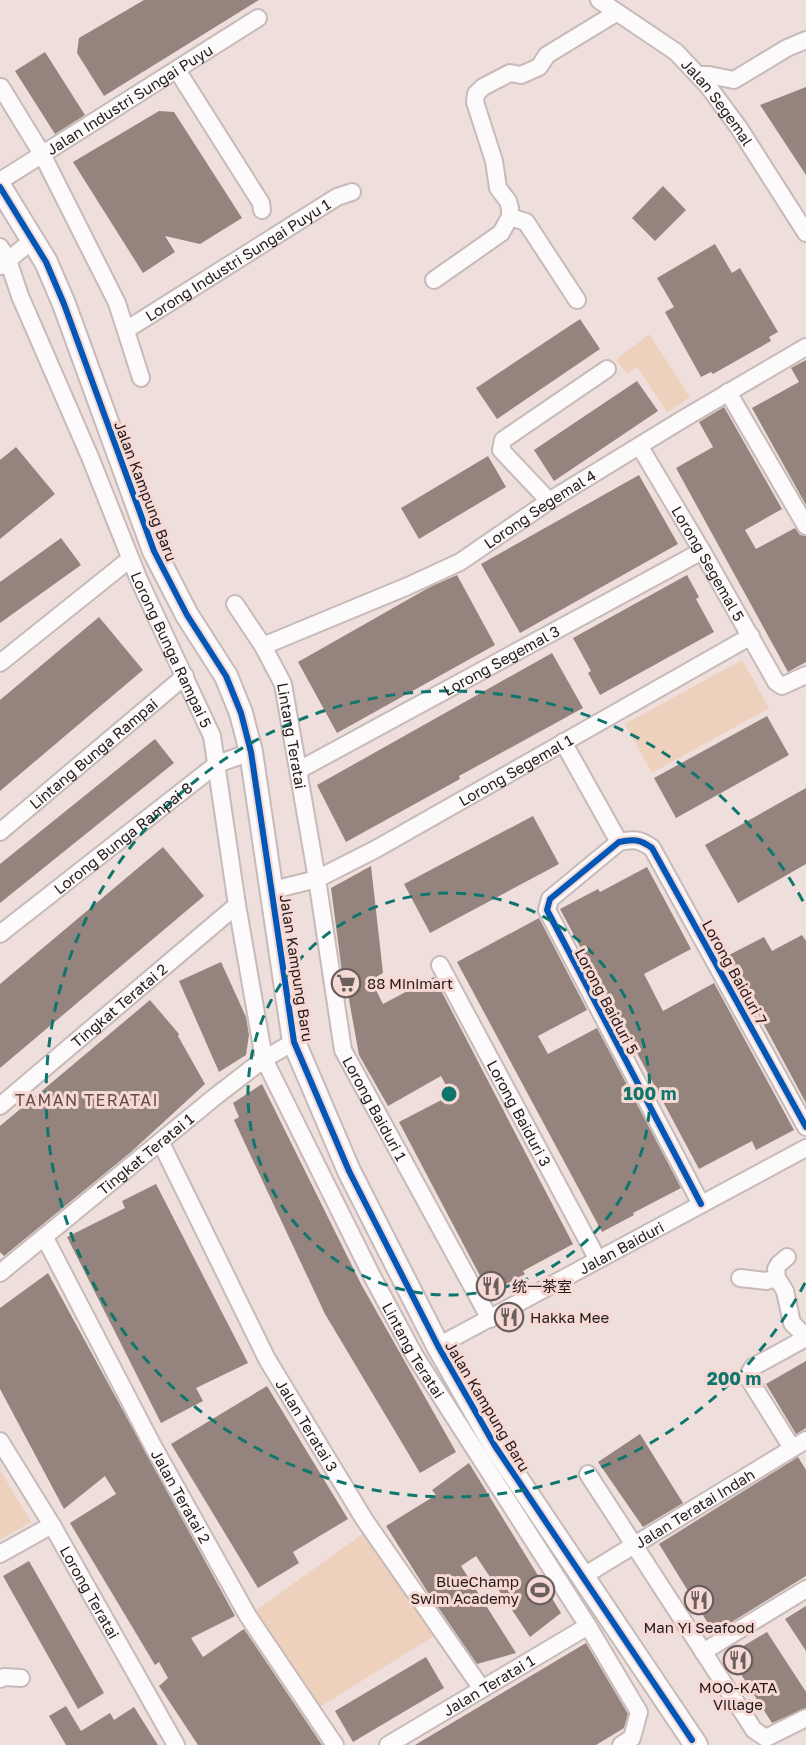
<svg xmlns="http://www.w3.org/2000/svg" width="806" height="1745" font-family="'Golos Text','Noto Sans SC',sans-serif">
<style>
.green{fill:#edd1bc}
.building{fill:#95847e}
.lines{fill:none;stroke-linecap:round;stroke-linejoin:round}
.street-casing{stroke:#c7bab8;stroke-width:20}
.secondary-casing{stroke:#c7bab8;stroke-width:26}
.street{stroke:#fcfafa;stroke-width:16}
.secondary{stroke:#fcfafa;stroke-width:22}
.cycleway-casing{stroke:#f6d8d4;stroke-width:10}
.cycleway{stroke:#0057b8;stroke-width:6}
.ring{fill:none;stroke:#0f766e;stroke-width:3;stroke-dasharray:10 8}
.labels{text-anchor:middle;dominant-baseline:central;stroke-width:6;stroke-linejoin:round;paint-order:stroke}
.street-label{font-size:15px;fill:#251a19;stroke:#f6d8d4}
.poi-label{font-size:15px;fill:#251a19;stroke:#f6d8d4;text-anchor:start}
.neighbourhood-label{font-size:16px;letter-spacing:1.5px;fill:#644c49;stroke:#f6d8d4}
.centre{fill:#0f766e;stroke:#f6d8d4;stroke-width:3}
.ring-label{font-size:18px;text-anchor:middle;font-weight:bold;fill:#0f766e;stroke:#f6d8d4;stroke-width:6;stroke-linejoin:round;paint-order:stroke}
</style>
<rect width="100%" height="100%" fill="#eededc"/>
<g class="green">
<polygon points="649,334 690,397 667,412 637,367 627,374 616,360"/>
<polygon points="742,660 769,708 652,773 625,724"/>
<polygon points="0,1470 31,1522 0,1540"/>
<polygon points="371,1528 439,1633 313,1711 248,1616"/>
</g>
<g class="building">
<polygon points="144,0 259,0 104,96 77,53 79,38"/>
<polygon points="45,52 85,115 55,134 15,71"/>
<polygon points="806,87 806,175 760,105"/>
<polygon points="159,111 174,112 242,218 200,244 165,236 175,252 143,273 73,162"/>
<polygon points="663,186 686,210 655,241 632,218"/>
<polygon points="715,244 732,273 740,268 778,332 769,337 771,341 713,374 711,372 701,377 665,312 674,307 657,278"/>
<polygon points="580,319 600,349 497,419 476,388"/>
<polygon points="806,360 806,505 752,408 799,382 791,368"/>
<polygon points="637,381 658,411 554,481 534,450"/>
<polygon points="724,407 782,509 745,530 756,549 795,528 800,535 806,536 806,662 788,672 676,468 713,447 699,422"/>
<polygon points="16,447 55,494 0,539 0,460"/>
<polygon points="488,456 506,487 419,539 401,508"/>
<polygon points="639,475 678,544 520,633 481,564"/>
<polygon points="61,538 81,565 0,623 0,582"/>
<polygon points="457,575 495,645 337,733 298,662 430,587"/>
<polygon points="687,575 699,597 696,599 714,632 600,695 588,673 591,671 573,638"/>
<polygon points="99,617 143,670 0,791 0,700"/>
<polygon points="552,653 583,708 459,776 460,779 346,842 317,785"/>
<polygon points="767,716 789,755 676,818 654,778"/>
<polygon points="155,739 174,763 0,903 0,864"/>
<polygon points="806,788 806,864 738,903 705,845"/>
<polygon points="533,816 559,864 430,933 404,884"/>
<polygon points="163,847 204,896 0,1068 0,984"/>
<polygon points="371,866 383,973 371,980 383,1004 434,977 573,1244 523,1271 525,1274 489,1293 399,1122 451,1095 441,1076 388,1106 359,1055 348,994 345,995 331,888"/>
<polygon points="647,867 691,949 644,974 663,1011 714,983 794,1130 756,1150 752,1141 699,1169 560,909 598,889 600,892"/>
<polygon points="539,918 587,1010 538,1036 548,1054 597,1028 681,1188 633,1213 634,1215 602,1232 457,962"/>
<polygon points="802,935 806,941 806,1103 727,956 764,937 772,951"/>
<polygon points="221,962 246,1017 249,1035 246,1055 219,1072 179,981"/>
<polygon points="150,1000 179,1034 178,1036 205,1084 131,1152 4,1256 0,1252 0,1126"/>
<polygon points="262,1084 361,1284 456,1452 420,1473 325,1314 234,1120 239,1117 233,1103"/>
<polygon points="156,1184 248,1363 196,1388 203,1401 161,1423 67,1237 125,1208 122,1201"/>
<polygon points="48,1273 235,1616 191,1638 203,1657 244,1629 322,1745 198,1745 159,1686 168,1678 159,1662 155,1665 70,1523 116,1494 105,1476 64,1509 0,1389 0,1308"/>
<polygon points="806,1361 806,1428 796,1434 766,1384"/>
<polygon points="267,1386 348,1519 293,1552 299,1563 258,1588 171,1444"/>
<polygon points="640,1434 683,1503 643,1527 598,1462"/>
<polygon points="798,1457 806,1470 806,1576 714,1633 659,1544"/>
<polygon points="469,1463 561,1613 530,1637 476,1556 461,1566 516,1653 477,1664 427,1591 386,1526 436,1495 432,1490"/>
<polygon points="29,1561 104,1693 78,1709 3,1576"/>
<polygon points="806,1606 806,1651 785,1619"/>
<polygon points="767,1632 806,1692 806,1708 772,1723 732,1660 733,1652"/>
<polygon points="586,1643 628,1714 624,1728 596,1745 415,1745"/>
<polygon points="426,1657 444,1688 353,1742 335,1711"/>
<polygon points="66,1706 81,1731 110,1713 114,1720 134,1707 158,1745 66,1745 49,1716"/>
</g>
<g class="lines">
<g class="street-casing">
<g id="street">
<path id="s1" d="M599,0L676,52L708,86L739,128L806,233"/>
<polyline points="177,70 261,203 262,210"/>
<polyline points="698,75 709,75 734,80 787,48 806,40"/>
<polyline points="1,87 42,154 117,303 141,378"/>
<path id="s2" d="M0,181L258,18"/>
<path id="s3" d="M0,247L8,260L20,296L90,457L139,580L212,736L237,905L264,1059L373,1278L415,1356L588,1626L639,1712L632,1738L621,1745"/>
<polyline points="1,266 34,239"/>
<polyline points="434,280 501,233 510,217"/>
<polyline points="577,300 526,222 510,217 510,208 508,201 498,188 494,161 475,102 476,94 483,87 510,73 521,75 539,67 547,55 616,13"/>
<path id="s4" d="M126,330L337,197L352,192"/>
<polyline points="728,392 806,526"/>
<path id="s5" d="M640,447L702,551L776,682L782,686L806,675"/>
<polyline points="549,501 501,450 503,440 607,369"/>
<path id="s6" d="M235,604L263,646L283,684L317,879L343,1050L490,1319"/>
<path id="s7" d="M263,646L408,586L460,562L549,501L683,419L806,347"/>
<polyline points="0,663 130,559"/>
<polyline points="563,742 619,842"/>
<path id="s8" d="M299,770L702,551"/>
<path id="s9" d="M0,832L185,676"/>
<path id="s10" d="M273,890L317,879L376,849L751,636"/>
<path id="s11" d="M0,934L217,764L251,752"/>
<path id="s12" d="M440,965L598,1260"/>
<path id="s13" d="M0,1106L237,905"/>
<path id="s14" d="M161,1143L267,1359L364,1519L482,1689"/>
<path d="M701,1204L547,910L550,899L619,842C633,839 640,839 652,848L806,1127"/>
<path id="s15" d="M45,1238L153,1446L248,1616L335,1745"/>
<polyline points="787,1257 779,1264 776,1269 777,1278 785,1291 792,1323 806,1337"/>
<path id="s16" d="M0,1273L216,1096L264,1059L294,1042"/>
<polyline points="740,1278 766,1281 777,1278"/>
<path id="s17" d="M438,1346L806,1148"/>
<path id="s18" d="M0,1441L52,1525L176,1745"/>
<polyline points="792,1448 749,1379 750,1372 753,1367 806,1338"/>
<polyline points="588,1474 754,1730 766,1738 806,1718"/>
<polyline points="0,1554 52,1525"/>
<path id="s19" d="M582,1577L806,1440"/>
<polyline points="703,1652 806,1589"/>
<polyline points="0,1679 4,1677 21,1678"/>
<path id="s20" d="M388,1745L588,1626"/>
</g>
</g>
<g class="secondary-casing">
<polyline id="secondary" points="0,187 46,262 64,304 154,551 187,615 226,676 241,713 251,752 294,1042 349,1171 438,1346 495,1446 696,1745"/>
</g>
<use href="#street" class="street"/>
<use href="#secondary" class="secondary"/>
<g class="cycleway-casing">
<g id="cycleway">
<polyline points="0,187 46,262 64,304 154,551 187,615 226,676 241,713 251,752 294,1042 349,1171 438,1346 495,1446 692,1740"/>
<path d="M701,1204L547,910L550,899L619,842C633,839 640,839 652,848L806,1127"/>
</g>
</g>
<use href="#cycleway" class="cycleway"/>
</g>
<g class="ring">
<circle cx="449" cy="1094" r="201"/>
<path d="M805 1283A403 403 0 1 1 805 905"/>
</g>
<defs>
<g id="supermarket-ring" transform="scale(1.5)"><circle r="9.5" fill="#f6d8d4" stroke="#6b5f5d" stroke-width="1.5"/><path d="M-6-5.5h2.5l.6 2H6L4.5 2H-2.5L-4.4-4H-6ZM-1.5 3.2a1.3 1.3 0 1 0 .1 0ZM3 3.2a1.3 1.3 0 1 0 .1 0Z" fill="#6b5f5d"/></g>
<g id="restaurant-ring" transform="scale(1.5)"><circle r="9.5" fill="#f6d8d4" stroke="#6b5f5d" stroke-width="1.5"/><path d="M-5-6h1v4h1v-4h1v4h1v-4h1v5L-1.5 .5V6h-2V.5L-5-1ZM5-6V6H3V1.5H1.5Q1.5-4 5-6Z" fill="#6b5f5d"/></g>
<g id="stadium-ring" transform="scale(1.5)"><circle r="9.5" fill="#f6d8d4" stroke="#6b5f5d" stroke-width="1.5"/><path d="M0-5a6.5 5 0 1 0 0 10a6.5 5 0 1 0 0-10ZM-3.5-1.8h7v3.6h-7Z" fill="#6b5f5d"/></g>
</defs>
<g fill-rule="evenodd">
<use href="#supermarket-ring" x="346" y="983"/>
<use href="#restaurant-ring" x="491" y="1286"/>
<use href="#restaurant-ring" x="509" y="1317"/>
<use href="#stadium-ring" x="540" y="1590"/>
<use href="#restaurant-ring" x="699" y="1600"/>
<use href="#restaurant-ring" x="738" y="1660"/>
</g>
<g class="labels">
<g class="street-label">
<text stroke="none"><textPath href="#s2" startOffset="153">Jalan Industri Sungai Puyu</textPath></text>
<text stroke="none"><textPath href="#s1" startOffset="158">Jalan Segemal</textPath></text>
<text stroke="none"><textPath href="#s4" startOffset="132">Lorong Industri Sungai Puyu 1</textPath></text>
<text transform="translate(146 491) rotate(69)">Jalan Kampung Baru</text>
<text stroke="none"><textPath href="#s7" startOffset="310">Lorong Segemal 4</textPath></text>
<text stroke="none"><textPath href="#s5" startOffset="135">Lorong Segemal 5</textPath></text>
<text stroke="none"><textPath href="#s3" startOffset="438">Lorong Bunga Rampai 5</textPath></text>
<text stroke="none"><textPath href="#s8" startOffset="230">Lorong Segemal 3</textPath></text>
<text stroke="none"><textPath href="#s6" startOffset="146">Lintang Teratai</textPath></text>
<text stroke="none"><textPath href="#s9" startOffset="122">Lintang Bunga Rampai</textPath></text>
<text stroke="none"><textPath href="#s10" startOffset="272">Lorong Segemal 1</textPath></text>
<text stroke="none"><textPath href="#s11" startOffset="156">Lorong Bunga Rampai 8</textPath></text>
<text transform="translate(297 968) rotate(81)">Jalan Kampung Baru</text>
<text transform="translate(735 972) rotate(61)">Lorong Baiduri 7</text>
<text transform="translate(607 1001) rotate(62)">Lorong Baiduri 5</text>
<text stroke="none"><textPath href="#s13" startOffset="156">Tingkat Teratai 2</textPath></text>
<text stroke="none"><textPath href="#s6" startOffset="531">Lorong Baiduri 1</textPath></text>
<text stroke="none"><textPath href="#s12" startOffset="168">Lorong Baiduri 3</textPath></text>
<text stroke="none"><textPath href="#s16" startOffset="188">Tingkat Teratai 1</textPath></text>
<text stroke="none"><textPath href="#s17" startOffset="208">Jalan Baiduri</textPath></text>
<text stroke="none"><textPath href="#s3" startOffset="1188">Lintang Teratai</textPath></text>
<text transform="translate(488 1406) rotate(59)">Jalan Kampung Baru</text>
<text stroke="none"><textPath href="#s14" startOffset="318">Jalan Teratai 3</textPath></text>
<text stroke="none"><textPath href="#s15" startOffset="292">Jalan Teratai 2</textPath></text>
<text stroke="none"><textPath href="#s19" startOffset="132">Jalan Teratai Indah</textPath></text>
<text stroke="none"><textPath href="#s18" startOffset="176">Lorong Teratai</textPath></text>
<text stroke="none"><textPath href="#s20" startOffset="117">Jalan Teratai 1</textPath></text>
</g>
<g class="poi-label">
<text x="367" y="983">88 Minimart</text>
<text x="512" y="1286">统一茶室</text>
<text x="530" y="1317">Hakka Mee</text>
<text x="519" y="1581" text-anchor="end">BlueChamp<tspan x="519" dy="17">Swim Academy</tspan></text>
<text x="699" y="1627" text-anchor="middle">Man Yi Seafood</text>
<text x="738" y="1687" text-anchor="middle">MOO-KATA<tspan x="738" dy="17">Village</tspan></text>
</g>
<g class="neighbourhood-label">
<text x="87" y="1100">TAMAN TERATAI</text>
</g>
</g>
<circle cx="449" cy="1094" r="9" class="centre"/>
<g class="ring-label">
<text x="650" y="1100">100 m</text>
<text x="734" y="1385">200 m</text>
</g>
</svg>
